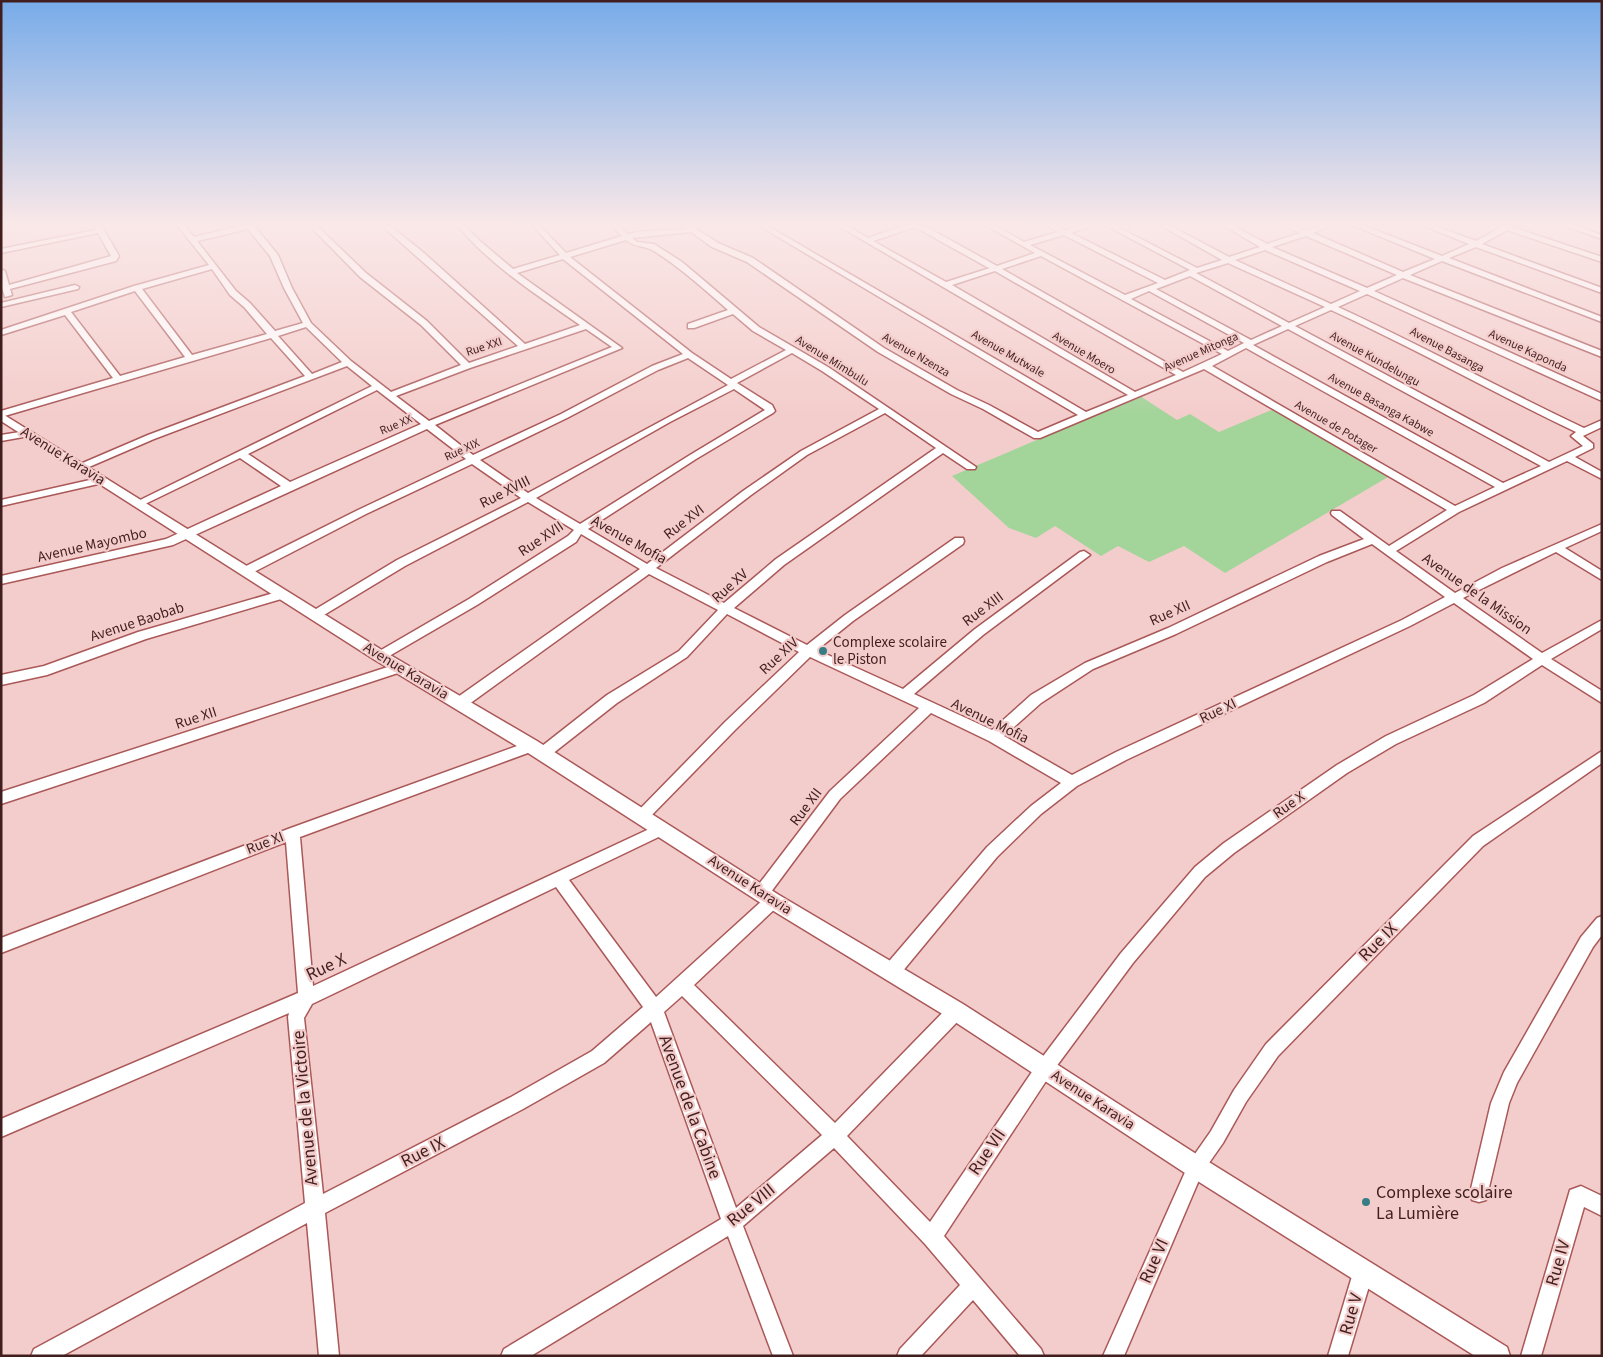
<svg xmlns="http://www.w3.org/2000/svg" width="1603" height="1357" font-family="'Source Sans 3',sans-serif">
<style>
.green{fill:#a3d49a}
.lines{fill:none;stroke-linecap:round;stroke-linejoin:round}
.minor-casing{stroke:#aa5858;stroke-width:3}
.tertiary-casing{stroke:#aa5858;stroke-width:3}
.minor{fill:#fff;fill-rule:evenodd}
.tertiary{fill:#fff;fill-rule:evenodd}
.poi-dot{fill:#367e83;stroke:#f3cdcb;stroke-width:2}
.labels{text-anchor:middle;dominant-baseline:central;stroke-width:4.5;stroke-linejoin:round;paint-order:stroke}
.far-street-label{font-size:12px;fill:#411e1e;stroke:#f3cdcb}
.street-label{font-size:15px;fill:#411e1e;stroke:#f3cdcb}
.poi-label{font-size:15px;fill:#411e1e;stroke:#f3cdcb;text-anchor:start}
.near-street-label{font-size:18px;fill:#411e1e;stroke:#f3cdcb}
.near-poi-label{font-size:18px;fill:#411e1e;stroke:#f3cdcb;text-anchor:start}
</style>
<rect width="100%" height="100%" fill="#f3cdcb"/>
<polygon class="green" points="1140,396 1177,420 1190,414 1219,432 1274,409 1388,477 1225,573 1184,546 1149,562 1118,546 1101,556 1055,526 1036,538 1009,528 952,476"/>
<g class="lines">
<g class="minor-casing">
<g id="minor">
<polygon points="94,225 101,225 119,256 116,261 10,289 12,295 5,297 1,285 1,269 5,271 9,285 111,256 98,233 1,253 1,249 96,230"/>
<path d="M177,225H184L194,237L245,225H258L255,227L278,255L292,288L311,323L351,361L391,392L461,365L421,325L360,277L309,225H316L366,273L427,321L469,363L518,346L381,225H389L424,253L525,344L580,325C537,295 491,266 457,225H464L481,242L513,269L560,255L532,225H539L566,253L622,236L611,225H618L628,234C647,229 667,231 686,229L682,225H690L718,243L753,258L884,348L957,390L989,405L1038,432L1078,415L758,225H766L1086,412L1128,395L837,225H846L868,238L905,225H923L997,266L1035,253L985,225H994L1024,242L1058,232L1047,225H1056L1065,230L1080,225H1092L1071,233L1165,280L1190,270L1105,225H1114L1197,268L1222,260L1160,225H1169L1229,257L1260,247L1223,225H1232L1267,244L1300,233L1284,225H1294L1306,231L1322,225H1333L1313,233L1403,272L1435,259L1352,225H1362L1442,256L1469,244L1422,225H1432L1476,241L1500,228L1498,225H1514L1512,227L1602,257V262L1507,230L1482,244L1602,288V293L1476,247L1449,258L1602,317V322L1442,261L1410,275L1602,351V357L1403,278L1374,291L1602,394V401L1367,294L1338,307C1421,345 1501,389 1584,428L1602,420V427L1583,436L1593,444V448L1575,457L1602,472V479L1567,461L1459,512L1396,551L1455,593L1502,568L1602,524V531L1565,548L1602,571V580L1556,552L1463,598L1542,653L1602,620V629L1551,659L1602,691V703L1542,665L1484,703L1396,744L1347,773L1234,853L1205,877L1133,963L1050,1075L944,1236L1041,1349L1044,1356H1020L973,1300L921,1356H897L900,1349L960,1285L925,1244L834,1148L743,1226L793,1356H773L728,1236L531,1356H501L504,1349L721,1219L651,1022L604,1063L523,1109L325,1213L339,1356H319L307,1223L62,1356H31L34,1349L305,1203L288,1017L289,1013L1,1137V1119L298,993L286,842L1,953V938L288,829L531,741L536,742L538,746L536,750L300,837L313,986L662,823L667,825L669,829L667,833L569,880L656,997L765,898L761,900L756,898L753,893L756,888L830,791L919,708L810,657L735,730L646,821L641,823L636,821L634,817L636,813L725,722L799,652L727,614L687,657L617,703L547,758L542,760L537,758L535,754L537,750L607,695L679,651L718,610L649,574L465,707H455L454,703L455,699L640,569L581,534L576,542L477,605L384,659H376L374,656L376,653L469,599L568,536L574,530L528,502L405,566L319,618H311L309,615L311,612L397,560L521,498L472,464L366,514L250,574L246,575L240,571L242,568L358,510L466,459L427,429L173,545L1,584V576L166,539L281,486L240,458L143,505H135L134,503L372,386L347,366L154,439L82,470L77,467L78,465L148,435L305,376L271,338L1,417V411L113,378L65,315L1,335V330L134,286L209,265ZM915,227L987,267L990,268L946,282L873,241ZM248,229L270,256L284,288L303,323L275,331L250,303L236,291L197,241ZM691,232L712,247L747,262L878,352L951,394L983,409L1034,438H1040L1204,369L1447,510L1389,546L1340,511H1332L1331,513L1332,515L1364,539L1319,556L1168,628L1085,663L1031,695L992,730L914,694L983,635L1090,555L1084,551L1080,552L975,629L903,689L817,650L853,621L963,544L964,541L963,538H955L845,615L807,645L734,608L784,565L943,453L967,469H975L976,467L828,367L759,327L682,262L654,244L637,242L632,238ZM1064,235L1158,283L1125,295L1030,245ZM1306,236L1397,275L1367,288L1272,247ZM626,240C635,248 645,245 654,251C681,268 704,289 728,310L688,324V328H694L733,314L753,331L786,350L731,379L692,353L570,257ZM1265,250L1360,291L1331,304L1235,260ZM1041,256L1222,354L1183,372L1002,269ZM563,259L683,354L652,366L561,414L473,455L435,425L622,348L517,273ZM1228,263L1325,307L1289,323L1196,273ZM212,269L230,295L244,307L267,334L192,355L142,289ZM995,271L1176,375L1135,392L952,285ZM1190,276L1282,326L1251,340L1156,289ZM135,291L185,357L120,376L71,312ZM1149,291L1244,343L1228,351L1131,299ZM1331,310C1414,348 1494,393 1576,432L1571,436L1583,446L1549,462L1295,326ZM306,327L342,362L312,374L278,336ZM586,329L612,347L429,421L396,396L470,368ZM1288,329L1541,466L1503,483L1253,345ZM1246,348L1495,487L1455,506L1212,366ZM792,353L822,371L879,409L801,451L743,491L647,564L588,529L696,459L773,413L775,411L772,405L737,383ZM688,358L728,385L528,493L480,460L567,418L658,370ZM734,389L765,410L690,455L580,524L536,498L670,422ZM377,390L421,424L290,482L248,454ZM885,413L936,448L776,559L724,603L656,568L751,495L807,455ZM1372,544L1445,597L1402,620L1116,752L1072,775L1004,736L1041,703L1093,669L1176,634L1327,562ZM1454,603L1533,659L1474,695L1386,736L1337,765L1224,843L1195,867L1121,953L1038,1063L930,1222L847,1136L962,1017L964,1011L962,1005L956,1003L950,1005L835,1123L694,985L778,906L781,901L778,896L773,894L768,896L840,799L931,713L989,741L1061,783L1031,806L987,847L885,966L883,972L885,978L891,980L897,978L997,857L1041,814L1077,786L1126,760L1410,626ZM556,887L643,1007L592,1051L511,1097L323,1194L304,1018L312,1004ZM682,996L822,1135L736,1208L664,1012Z"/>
<polygon points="1563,225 1574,225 1602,235 1602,239"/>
<polygon points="75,285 79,287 78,289 1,307 1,303"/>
<polygon points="26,431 31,434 29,436 1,441 1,435"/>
<polygon points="103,477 108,480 107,482 1,506 1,500"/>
<polygon points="284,590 290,594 288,597 146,639 47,675 1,685 1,675 44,666 138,632"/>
<polygon points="400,663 404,665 406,668 404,671 1,804 1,792"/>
<polygon points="1602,751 1602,763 1483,846 1278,1056 1246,1102 1223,1143 1202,1173 1124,1356 1103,1356 1190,1161 1211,1131 1234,1090 1266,1044 1473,836"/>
<polygon points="1602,916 1602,935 1593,947 1517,1083 1509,1103 1486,1200 1479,1202 1472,1200 1470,1193 1491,1103 1504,1072 1581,937 1597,918"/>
<polygon points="1581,1186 1602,1196 1602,1216 1584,1207 1541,1356 1521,1356 1568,1197 1570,1190"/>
<polygon points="1363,1263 1370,1266 1373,1273 1348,1356 1328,1356 1353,1273 1356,1266"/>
</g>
</g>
<g class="tertiary-casing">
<polygon id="tertiary" points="1,413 385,652 537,741 779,895 963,1004 1204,1159 1507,1347 1510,1356 1475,1356 1188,1175 949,1018 767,907 525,751 375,660 1,421"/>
</g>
<use href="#minor" class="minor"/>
<use href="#tertiary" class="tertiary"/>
</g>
<linearGradient id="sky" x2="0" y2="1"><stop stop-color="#77abe9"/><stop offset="0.54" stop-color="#fae8e8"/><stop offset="1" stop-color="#fae8e8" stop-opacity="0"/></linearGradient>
<rect width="1603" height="415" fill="url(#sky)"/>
<g class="poi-dot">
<circle cx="823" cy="651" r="5"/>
<circle cx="1366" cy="1202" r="5"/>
</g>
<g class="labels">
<g class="far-street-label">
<text transform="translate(484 347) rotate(-18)">Rue XXI</text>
<text transform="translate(1447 350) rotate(28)">Avenue Basanga</text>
<text transform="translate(1528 351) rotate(25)">Avenue Kaponda</text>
<text transform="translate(1201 352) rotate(-24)">Avenue Mitonga</text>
<text transform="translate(1084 353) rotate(31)">Avenue Moero</text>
<text transform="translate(1008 354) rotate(30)">Avenue Mutwale</text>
<text transform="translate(916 355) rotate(30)">Avenue Nzenza</text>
<text transform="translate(1375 359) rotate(29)">Avenue Kundelungu</text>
<text transform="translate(832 361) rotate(32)">Avenue Mimbulu</text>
<text transform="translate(1381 405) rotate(29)">Avenue Basanga Kabwe</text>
<text transform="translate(396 425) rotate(-23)">Rue XX</text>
<text transform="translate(1336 427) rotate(30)">Avenue de Potager</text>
<text transform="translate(462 450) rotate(-25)">Rue XIX</text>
</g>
<g class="street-label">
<text transform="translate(63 456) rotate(32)">Avenue Karavia</text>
<text transform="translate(505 492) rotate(-27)">Rue XVIII</text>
<text transform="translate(684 522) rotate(-38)">Rue XVI</text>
<text transform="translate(541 539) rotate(-34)">Rue XVII</text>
<text transform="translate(629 540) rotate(29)">Avenue Mofia</text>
<text transform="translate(92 545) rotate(-13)">Avenue Mayombo</text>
<text transform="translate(730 586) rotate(-42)">Rue XV</text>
<text transform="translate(1477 594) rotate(35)">Avenue de la Mission</text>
<text transform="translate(983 609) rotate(-37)">Rue XIII</text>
<text transform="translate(1170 613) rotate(-24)">Rue XII</text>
<text transform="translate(137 622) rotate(-18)">Avenue Baobab</text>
<text transform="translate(779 656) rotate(-43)">Rue XIV</text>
<text transform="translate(406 671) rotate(31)">Avenue Karavia</text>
<text transform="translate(1218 711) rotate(-26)">Rue XI</text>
<text transform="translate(196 718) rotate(-18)">Rue XII</text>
<text transform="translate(990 721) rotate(26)">Avenue Mofia</text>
<text transform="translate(1289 805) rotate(-35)">Rue X</text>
<text transform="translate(806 807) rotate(-53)">Rue XII</text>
<text transform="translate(265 843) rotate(-21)">Rue XI</text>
<text transform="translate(750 885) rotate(33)">Avenue Karavia</text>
<text transform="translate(1093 1100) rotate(33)">Avenue Karavia</text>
</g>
<g class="poi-label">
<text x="833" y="642">Complexe scolaire<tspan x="833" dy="17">le Piston</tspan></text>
</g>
<g class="near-street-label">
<text transform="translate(1378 942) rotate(-45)">Rue IX</text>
<text transform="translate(326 967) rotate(-25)">Rue X</text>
<text transform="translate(690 1107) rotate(70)">Avenue de la Cabine</text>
<text transform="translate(305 1108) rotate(-95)">Avenue de la Victoire</text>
<text transform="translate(423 1152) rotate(-27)">Rue IX</text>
<text transform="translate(987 1152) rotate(-56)">Rue VII</text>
<text transform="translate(751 1205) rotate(-39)">Rue VIII</text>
<text transform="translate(1154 1261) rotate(-66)">Rue VI</text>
<text transform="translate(1558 1263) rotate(-74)">Rue IV</text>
<text transform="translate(1351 1314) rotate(-74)">Rue V</text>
</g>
<g class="near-poi-label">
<text x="1376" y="1192">Complexe scolaire<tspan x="1376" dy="21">La Lumière</tspan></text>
</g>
</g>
<rect width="1603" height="1357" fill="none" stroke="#411e1e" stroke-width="5"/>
</svg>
